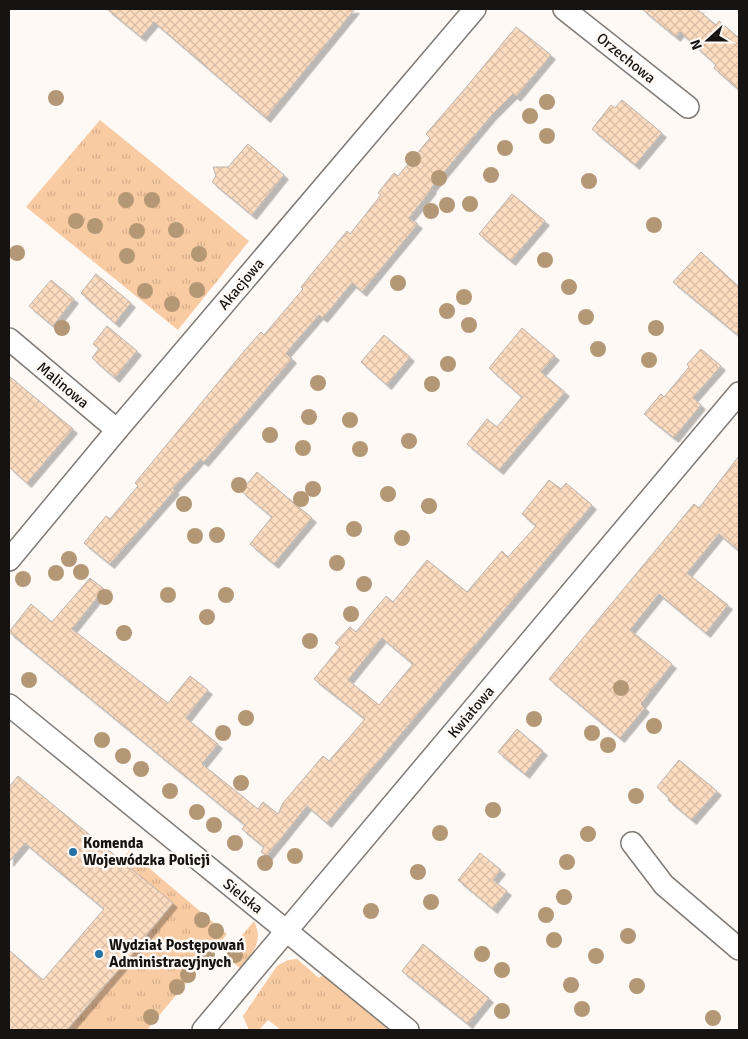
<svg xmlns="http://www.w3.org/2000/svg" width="748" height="1039" font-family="Signika,sans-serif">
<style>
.grass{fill:url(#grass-tufts)}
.building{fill:url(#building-cross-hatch);stroke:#b9b4b0;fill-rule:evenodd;filter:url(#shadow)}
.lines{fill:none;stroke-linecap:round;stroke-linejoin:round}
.street-casing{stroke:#7e7a76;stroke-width:24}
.street{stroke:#fff;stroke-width:21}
.tree{fill:#b49775}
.poi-dot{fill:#2772a5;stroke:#fef9f5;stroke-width:2}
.labels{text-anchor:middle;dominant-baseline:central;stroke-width:5;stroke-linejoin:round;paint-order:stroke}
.street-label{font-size:15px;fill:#151412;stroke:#fef9f5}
.poi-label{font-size:15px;font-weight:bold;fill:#151412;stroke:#fef9f5;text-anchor:start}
</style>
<defs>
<pattern id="grass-tufts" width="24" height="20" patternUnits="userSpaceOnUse" patternTransform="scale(1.25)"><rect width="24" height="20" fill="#f9cba3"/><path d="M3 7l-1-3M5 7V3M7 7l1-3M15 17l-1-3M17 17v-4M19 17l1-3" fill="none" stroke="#d5ad8b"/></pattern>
<pattern id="building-cross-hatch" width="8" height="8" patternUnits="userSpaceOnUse" patternTransform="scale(1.25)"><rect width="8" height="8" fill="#fddcc0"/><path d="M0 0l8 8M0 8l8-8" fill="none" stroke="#d8bca4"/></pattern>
<filter id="shadow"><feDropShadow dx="4.5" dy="4.5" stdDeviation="0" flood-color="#0004"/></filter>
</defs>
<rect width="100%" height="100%" fill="#fef9f5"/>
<g class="grass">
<polygon points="100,120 249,241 178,330 26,207"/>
<polygon points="129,851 227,934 147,1030 67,1030 146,938 121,861"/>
<path d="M254,921C264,942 253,952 240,968L225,956Z"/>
<polygon points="297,959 319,978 327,972 399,1030 281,1030 268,1020 259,1030 249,1030 243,1016 277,966 288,960"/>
</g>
<g class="building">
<polygon points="107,9 355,9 266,118 154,22 141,37"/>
<polygon points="642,9 700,9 698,10 716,25 719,21 739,38 739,90 714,68 716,65 680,32 676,37"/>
<polygon points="516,27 551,55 516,97 513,94 491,116 431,188 432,189 409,218 418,224 362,292 352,283 323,318 319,315 286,353 292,359 204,462 200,459 173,489 175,490 110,564 84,543 106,516 110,519 138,486 135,483 245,350 261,332 264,335 303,289 301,287 347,231 350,234 381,195 378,193 394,173 398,176 430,138 426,134 464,90"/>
<polygon points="622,100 662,133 635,165 592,129 611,105 615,108"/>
<polygon points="248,144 284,175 252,215 212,182 216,176 213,167 228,167"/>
<polygon points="512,194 545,221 511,261 479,234"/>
<polygon points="701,252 739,287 739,336 673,282"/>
<polygon points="96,274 131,303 115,323 81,293"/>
<polygon points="51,280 74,299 53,326 29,306"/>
<polygon points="107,326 137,351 115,378 92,358 99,349 93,344"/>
<polygon points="522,328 555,356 541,372 565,392 499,470 467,444 487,419 497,427 522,397 489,368"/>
<polygon points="384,335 410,357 387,385 361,362"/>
<polygon points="701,349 721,366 693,398 701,405 674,438 644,414 661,394 664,397 689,367 687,364"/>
<polygon points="9,376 73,429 27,483 9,467"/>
<polygon points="739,456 739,551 719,534 687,573 728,605 706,633 659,594 630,630 672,664 641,704 645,708 620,738 549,679 694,504 699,508"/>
<polygon points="257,472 312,518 274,564 250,544 272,517 241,491"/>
<path d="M549,480L561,489L566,483L592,505L327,823L307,806L267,856L261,852L264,847L242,829L245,825L9,632L31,604L52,622L90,578L104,589L72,629L168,703L190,676L208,690L186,718L218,744L202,764L258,809L263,802L278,814L283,803L323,756L329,761L365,719L314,679L340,647L335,643L350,627L356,632L386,596L393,602L427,560L467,592L502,551L508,557L536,526L522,514ZM382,638L413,664L379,705L348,680Z"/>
<polygon points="517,729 543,751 525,774 498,752"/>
<polygon points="679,760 717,791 692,820 668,800 669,798 657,787"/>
<polygon points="18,776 173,903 145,937 146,938 67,1030 9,1030 9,950 43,980 104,909 25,843 9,862 9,787"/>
<polygon points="480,853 501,870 493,880 507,891 493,909 458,880"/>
<polygon points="423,944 489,998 468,1024 402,971"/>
</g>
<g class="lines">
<g class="street-casing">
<g id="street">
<polyline points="564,9 688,107"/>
<polyline points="9,339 117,430"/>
<polyline points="9,560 117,430 475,9"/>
<polyline points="9,705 408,1030"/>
<polyline points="632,843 664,885 739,949"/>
<polyline points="203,1030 739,393"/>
</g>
</g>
<use href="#street" class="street"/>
</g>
<g class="tree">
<circle cx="56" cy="98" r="8"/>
<circle cx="547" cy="102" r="8"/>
<circle cx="530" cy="116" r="8"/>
<circle cx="547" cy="136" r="8"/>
<circle cx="505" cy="148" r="8"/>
<circle cx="413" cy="159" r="8"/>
<circle cx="491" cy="175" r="8"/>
<circle cx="439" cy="178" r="8"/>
<circle cx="589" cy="181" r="8"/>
<circle cx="126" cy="200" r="8"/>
<circle cx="152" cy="200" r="8"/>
<circle cx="470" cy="204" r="8"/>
<circle cx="447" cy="205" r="8"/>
<circle cx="431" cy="211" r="8"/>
<circle cx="76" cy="221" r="8"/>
<circle cx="654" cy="225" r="8"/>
<circle cx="95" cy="226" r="8"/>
<circle cx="176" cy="230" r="8"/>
<circle cx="137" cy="231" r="8"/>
<circle cx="17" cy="253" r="8"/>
<circle cx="199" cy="254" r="8"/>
<circle cx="127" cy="256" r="8"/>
<circle cx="545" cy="260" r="8"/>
<circle cx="398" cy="283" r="8"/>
<circle cx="569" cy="287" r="8"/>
<circle cx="197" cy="290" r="8"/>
<circle cx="145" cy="291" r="8"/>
<circle cx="464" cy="297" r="8"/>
<circle cx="172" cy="304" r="8"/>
<circle cx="447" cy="311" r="8"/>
<circle cx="586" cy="317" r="8"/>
<circle cx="469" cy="325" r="8"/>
<circle cx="62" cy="328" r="8"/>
<circle cx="656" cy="328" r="8"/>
<circle cx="598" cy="349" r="8"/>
<circle cx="649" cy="360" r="8"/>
<circle cx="448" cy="364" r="8"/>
<circle cx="318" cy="383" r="8"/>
<circle cx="432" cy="384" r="8"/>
<circle cx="309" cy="417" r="8"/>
<circle cx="350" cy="420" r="8"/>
<circle cx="270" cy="435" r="8"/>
<circle cx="409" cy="441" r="8"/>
<circle cx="303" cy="448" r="8"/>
<circle cx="360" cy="449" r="8"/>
<circle cx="239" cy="485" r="8"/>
<circle cx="313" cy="489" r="8"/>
<circle cx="388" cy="494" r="8"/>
<circle cx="301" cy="499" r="8"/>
<circle cx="184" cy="504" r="8"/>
<circle cx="429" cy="506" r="8"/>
<circle cx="354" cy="529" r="8"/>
<circle cx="217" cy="535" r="8"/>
<circle cx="195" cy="536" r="8"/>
<circle cx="402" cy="538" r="8"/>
<circle cx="69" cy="559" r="8"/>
<circle cx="337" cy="563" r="8"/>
<circle cx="81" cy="572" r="8"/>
<circle cx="56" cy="573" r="8"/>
<circle cx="23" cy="579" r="8"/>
<circle cx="364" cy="584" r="8"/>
<circle cx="168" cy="595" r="8"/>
<circle cx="226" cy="595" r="8"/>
<circle cx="105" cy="597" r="8"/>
<circle cx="351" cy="614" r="8"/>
<circle cx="207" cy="617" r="8"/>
<circle cx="124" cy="633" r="8"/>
<circle cx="310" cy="641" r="8"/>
<circle cx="29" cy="680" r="8"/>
<circle cx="621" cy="688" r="8"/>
<circle cx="246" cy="718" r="8"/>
<circle cx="534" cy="719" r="8"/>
<circle cx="654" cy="726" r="8"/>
<circle cx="223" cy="733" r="8"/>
<circle cx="592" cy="733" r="8"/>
<circle cx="102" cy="740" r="8"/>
<circle cx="608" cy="745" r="8"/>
<circle cx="123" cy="756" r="8"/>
<circle cx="141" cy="769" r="8"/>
<circle cx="241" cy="783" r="8"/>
<circle cx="170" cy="791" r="8"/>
<circle cx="636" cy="796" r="8"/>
<circle cx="493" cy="810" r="8"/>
<circle cx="197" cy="812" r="8"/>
<circle cx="214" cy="825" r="8"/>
<circle cx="440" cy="833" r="8"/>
<circle cx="588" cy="834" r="8"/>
<circle cx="235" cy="843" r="8"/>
<circle cx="295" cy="856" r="8"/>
<circle cx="567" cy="862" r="8"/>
<circle cx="265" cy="863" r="8"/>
<circle cx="418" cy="872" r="8"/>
<circle cx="564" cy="897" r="8"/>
<circle cx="431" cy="902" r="8"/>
<circle cx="371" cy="911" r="8"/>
<circle cx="546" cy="915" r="8"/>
<circle cx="202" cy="920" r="8"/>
<circle cx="216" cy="931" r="8"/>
<circle cx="628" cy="936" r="8"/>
<circle cx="554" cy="940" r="8"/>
<circle cx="482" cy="954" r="8"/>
<circle cx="207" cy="955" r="8"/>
<circle cx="235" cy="955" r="8"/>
<circle cx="596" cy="956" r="8"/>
<circle cx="502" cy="970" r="8"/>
<circle cx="188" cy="975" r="8"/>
<circle cx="571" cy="985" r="8"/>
<circle cx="637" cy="986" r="8"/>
<circle cx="177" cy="987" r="8"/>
<circle cx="582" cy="1009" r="8"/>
<circle cx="502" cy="1011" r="8"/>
<circle cx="151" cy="1017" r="8"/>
<circle cx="713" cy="1018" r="8"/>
</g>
<g class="poi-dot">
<circle cx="73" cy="852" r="5"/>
<circle cx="99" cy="954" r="5"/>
</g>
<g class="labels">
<g class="street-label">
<text transform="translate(626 58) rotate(39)">Orzechowa</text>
<text transform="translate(241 284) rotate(-50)">Akacjowa</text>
<text transform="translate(63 385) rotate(40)">Malinowa</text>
<text transform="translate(471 712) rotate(-50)">Kwiatowa</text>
<text transform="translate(243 896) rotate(39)">Sielska</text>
</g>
<g class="poi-label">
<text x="83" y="843">Komenda<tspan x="83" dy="17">Wojewódzka Policji</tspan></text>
<text x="109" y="945">Wydział Postępowań<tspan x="109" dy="17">Administracyjnych</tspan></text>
</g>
</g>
<rect width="748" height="1039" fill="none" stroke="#151412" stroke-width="20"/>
<g transform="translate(708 40) rotate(249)" stroke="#fef9f5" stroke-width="4" paint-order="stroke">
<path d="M0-4L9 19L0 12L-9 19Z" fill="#151412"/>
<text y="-8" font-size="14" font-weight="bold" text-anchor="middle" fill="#151412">N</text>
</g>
</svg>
